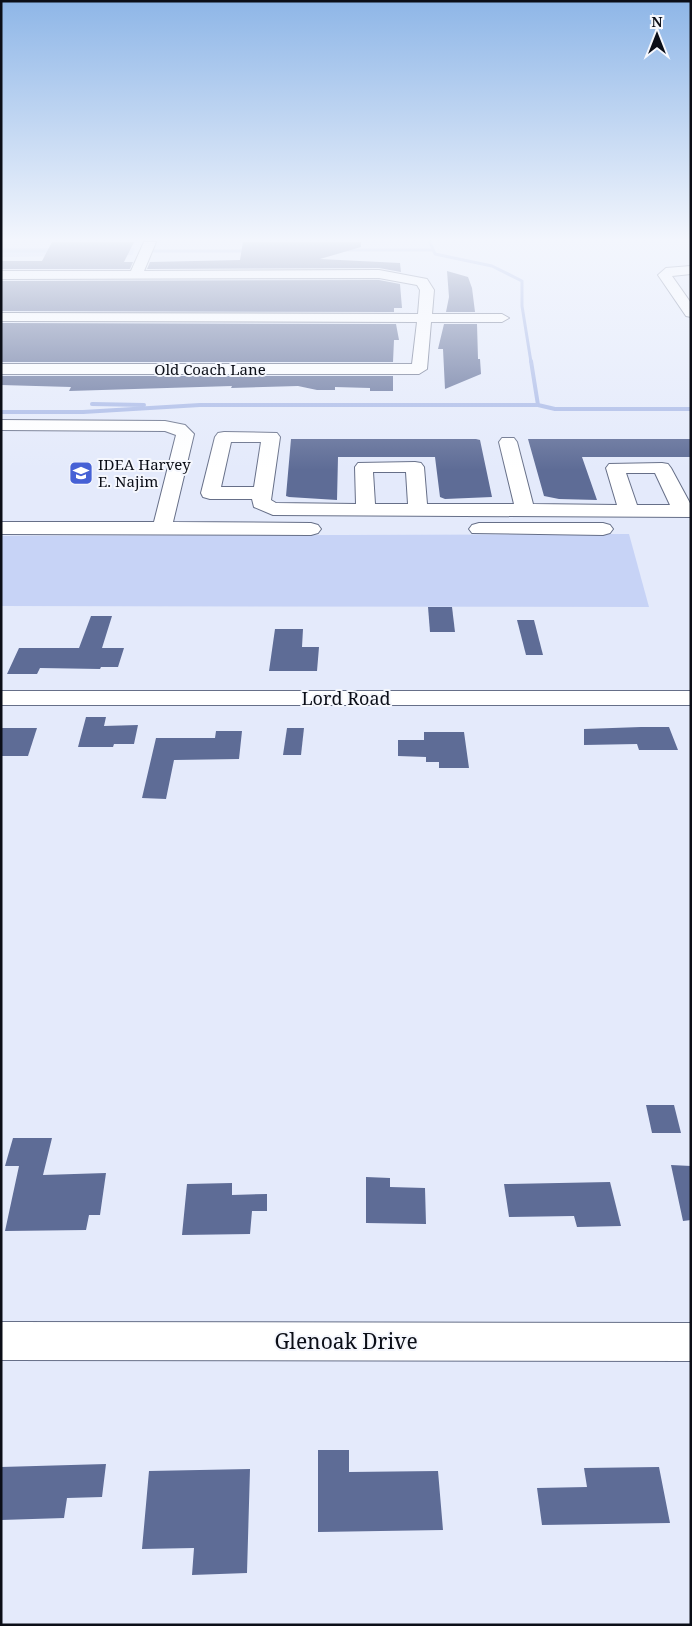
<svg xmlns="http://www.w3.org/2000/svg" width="692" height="1626" font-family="'Noto Serif',serif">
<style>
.green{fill:#c7d3f6}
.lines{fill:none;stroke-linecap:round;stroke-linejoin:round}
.stream-far1{stroke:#a8b8e6;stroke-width:3}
.stream{stroke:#a8b8e6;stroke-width:4}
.building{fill:#5e6c96}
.minor-casing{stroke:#666f88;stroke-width:2}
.minor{fill:#fff;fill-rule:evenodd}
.labels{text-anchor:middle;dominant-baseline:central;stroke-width:4;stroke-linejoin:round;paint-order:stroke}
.far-street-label{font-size:15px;fill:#0b0e17;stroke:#f5f7fd}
.far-poi-label{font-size:15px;fill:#0b0e17;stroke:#f5f7fd;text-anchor:start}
.street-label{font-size:18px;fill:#0b0e17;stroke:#f5f7fd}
.near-street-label{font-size:21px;fill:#0b0e17;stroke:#f5f7fd}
</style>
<rect width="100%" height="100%" fill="#e4eafb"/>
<g class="green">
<polygon points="1,248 135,248 132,255 1,257"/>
<polygon points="629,534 649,607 1,606 1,536"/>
</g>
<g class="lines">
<g class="stream-far1">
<polyline points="430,242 435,254 492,266 522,281 522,306 531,362"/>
<polyline points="341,250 432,250"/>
<polyline points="1,251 55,251"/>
<polyline points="154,251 248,251"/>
</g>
<g class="stream">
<polyline points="531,361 538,405 555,409 691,409"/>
<polyline points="92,404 144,405"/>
<polyline points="1,412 83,412 200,405 538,405"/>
</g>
</g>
<g class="building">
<polygon points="52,242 134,242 124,262 133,262 130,269 1,269 1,261 42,261"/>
<polygon points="243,242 361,242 361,247 320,259 400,263 401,272 379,268 147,269 150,262 240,260"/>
<polygon points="447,271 468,277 472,288 475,312 446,312 449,297"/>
<polygon points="379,280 400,284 402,308 394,308 394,312 1,311 1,281"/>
<polygon points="1,323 396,324 399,340 394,340 393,362 1,362"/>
<polygon points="444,324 477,324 478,359 480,359 481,374 445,389 443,349 438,349"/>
<polygon points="1,376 393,376 393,391 370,391 370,388 335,387 335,390 317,390 298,386 231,388 232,386 69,391 71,387 1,385"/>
<polygon points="291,439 476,439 480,440 492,497 445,499 440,497 435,457 338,457 337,500 289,497 286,496"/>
<polygon points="528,439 691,439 691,457 582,457 597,500 559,499 544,496"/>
<polygon points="428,607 452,607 455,632 430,632"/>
<polygon points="91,616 112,616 102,648 124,648 118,667 101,667 100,669 40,668 37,674 7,674 19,648 79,648"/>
<polygon points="517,620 534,620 543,655 526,655"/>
<polygon points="275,629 303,629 302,647 319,647 317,671 269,671"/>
<polygon points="86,717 106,717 104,726 138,725 134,744 114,744 113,747 78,747"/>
<polygon points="641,727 669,727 678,750 639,750 637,744 584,745 584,729"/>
<polygon points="1,728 37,728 28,756 1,756"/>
<polygon points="287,728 304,728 301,755 283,755"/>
<polygon points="216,731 242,731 239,759 174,760 166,799 142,798 156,738 215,738"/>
<polygon points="424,732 464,732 469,768 439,768 439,762 426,762 426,757 398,756 398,740 424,740"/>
<polygon points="646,1105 674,1105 681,1133 652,1133"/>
<polygon points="13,1138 52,1138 43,1175 106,1173 100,1215 89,1215 86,1230 5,1231 19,1166 5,1166"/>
<polygon points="671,1165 691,1166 691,1220 683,1221"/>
<polygon points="366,1177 390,1178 390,1187 425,1188 426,1224 366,1223"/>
<polygon points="610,1182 621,1226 577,1227 574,1216 509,1217 504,1184"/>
<polygon points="232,1183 232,1195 267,1194 267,1211 252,1211 250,1234 182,1235 187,1184"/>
<polygon points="318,1450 349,1450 349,1472 438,1471 443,1530 318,1532"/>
<polygon points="106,1464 102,1497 67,1498 64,1518 1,1520 1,1467"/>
<polygon points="659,1467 670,1523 542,1525 537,1488 587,1487 584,1468"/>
<polygon points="250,1469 247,1573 192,1575 194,1548 142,1549 149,1471"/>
</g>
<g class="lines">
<g class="minor-casing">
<g id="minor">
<polygon points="144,242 156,242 144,271 379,270 427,279 434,290 432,314 502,314 509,318 502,322 431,322 427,369 419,374 1,374 1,364 412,364 417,322 1,321 1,313 418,314 420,290 417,285 379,278 1,279 1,271 131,271"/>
<polygon points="691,266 691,274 672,276 691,303 691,317 686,316 658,275 666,268"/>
<polygon points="1,420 165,421 185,425 194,434 173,522 311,523 318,525 321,529 318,533 311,535 1,534 1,522 154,522 176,435 165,431 1,430"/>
<path d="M224,432L277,433L280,437L271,500L276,503L356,504L355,467L358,463L415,462L421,463L424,467L427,504H514L499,442L502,438H514L517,442L533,504L617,505L606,468L609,464L662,463L668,464L671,468L691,505V517L273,515L254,507L252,499H210L203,497L201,493L215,437L218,433ZM231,442H261L254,487H221ZM373,472H406L408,504H375ZM626,473H655L670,505H637Z"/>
<polygon points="479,523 603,523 610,525 613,529 610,533 603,535 472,533 469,529 472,525"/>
<rect x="1" y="691" width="690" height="14"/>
<polygon points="1,1322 691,1323 691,1361 1,1360"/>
</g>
</g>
<use href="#minor" class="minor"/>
</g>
<linearGradient id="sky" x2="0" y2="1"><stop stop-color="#8eb6e7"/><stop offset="0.51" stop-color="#f3f6fd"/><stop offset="1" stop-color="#f3f6fd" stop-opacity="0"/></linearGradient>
<rect width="692" height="470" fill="url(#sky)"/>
<defs>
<g id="school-square" transform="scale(1.25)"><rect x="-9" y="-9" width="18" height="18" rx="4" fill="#4661d5" stroke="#f5f7fd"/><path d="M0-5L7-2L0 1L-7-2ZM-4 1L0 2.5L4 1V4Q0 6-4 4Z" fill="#fff"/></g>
</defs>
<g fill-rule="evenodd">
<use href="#school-square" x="81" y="473"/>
</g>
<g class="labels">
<g class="far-street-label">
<text x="210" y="369">Old Coach Lane</text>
</g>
<g class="far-poi-label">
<text x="98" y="464">IDEA Harvey<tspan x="98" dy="17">E. Najim</tspan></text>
</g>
<g class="street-label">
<text x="346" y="698">Lord Road</text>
</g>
<g class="near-street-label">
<text x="346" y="1341">Glenoak Drive</text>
</g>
</g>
<rect width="692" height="1626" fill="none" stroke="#0b0e17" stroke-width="5"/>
<g transform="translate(657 35)" stroke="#f5f7fd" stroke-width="4" paint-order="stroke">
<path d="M0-4L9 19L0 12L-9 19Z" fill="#0b0e17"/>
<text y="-8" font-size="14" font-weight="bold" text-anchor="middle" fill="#0b0e17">N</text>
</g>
</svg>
